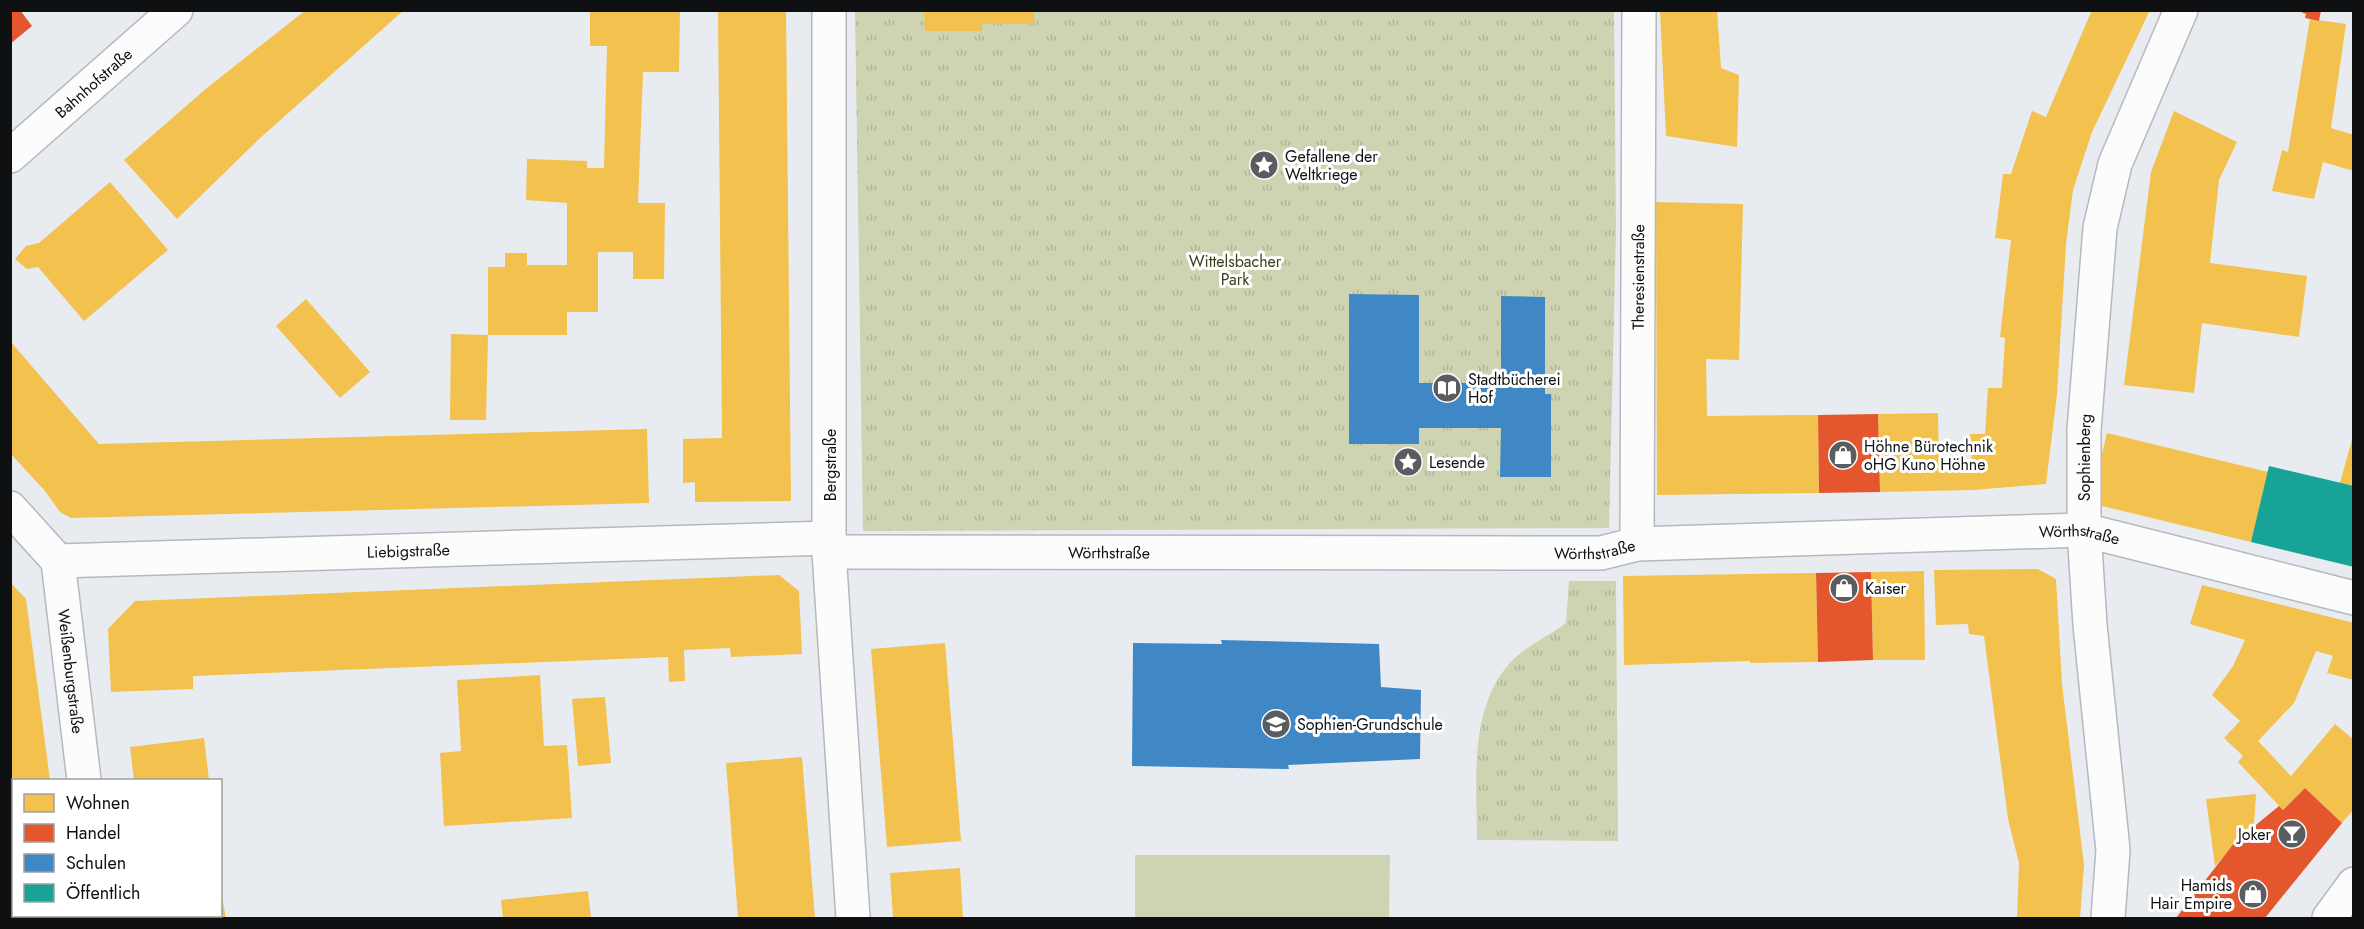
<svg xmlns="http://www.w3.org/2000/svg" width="2364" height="929" font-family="Jost,sans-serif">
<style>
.grass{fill:url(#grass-tufts)}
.garden{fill:#ced4b2}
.homes{fill:#f2c14e}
.shops{fill:#e4572e}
.schools{fill:#3f88c5}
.public{fill:#17a398}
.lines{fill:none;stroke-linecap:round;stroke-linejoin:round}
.minor-casing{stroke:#b5b8bc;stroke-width:36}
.major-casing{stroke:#b5b8bc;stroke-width:36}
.minor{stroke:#fcfcfd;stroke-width:33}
.major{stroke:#fcfcfd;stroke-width:33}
.labels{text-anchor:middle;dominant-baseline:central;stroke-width:6;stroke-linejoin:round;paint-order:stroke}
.street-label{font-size:16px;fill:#0e1012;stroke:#fff}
.poi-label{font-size:16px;fill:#0e1012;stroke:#fff;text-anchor:start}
.park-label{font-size:16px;fill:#3b3e19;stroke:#fff}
</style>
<defs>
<pattern id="grass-tufts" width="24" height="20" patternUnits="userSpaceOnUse" patternTransform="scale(1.5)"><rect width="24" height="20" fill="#ced4b2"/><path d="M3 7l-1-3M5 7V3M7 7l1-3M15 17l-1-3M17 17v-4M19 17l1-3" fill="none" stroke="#b0b598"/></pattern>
</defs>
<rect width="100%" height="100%" fill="#e8ecf0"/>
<g class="grass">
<polygon points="855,11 1614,11 1616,229 1609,528 863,531"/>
<path d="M1569,581H1616L1618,841L1477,840C1477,783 1468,709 1510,663C1524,647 1549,636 1566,623Z"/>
</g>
<polygon class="garden" points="1135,855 1390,855 1389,918 1135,918"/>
<g class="homes">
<polygon points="306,10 404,10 259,139 177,219 124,160 208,87"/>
<polygon points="590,10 680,10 679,72 643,72 638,203 665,203 664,279 633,279 633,252 598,252 598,312 567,312 567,335 488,335 488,267 505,267 505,253 527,253 527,265 567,265 567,203 526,200 527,159 587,161 587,168 604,168 607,46 590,46"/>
<polygon points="718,10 786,10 791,501 695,502 695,482 683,483 683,439 722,438"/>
<polygon points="924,10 1034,10 1034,24 982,24 982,31 925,31"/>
<polygon points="1660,10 1717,10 1721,68 1739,75 1737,147 1666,136"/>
<polygon points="2092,10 2150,10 2092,132 2073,190 2066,244 2057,394 2046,484 1972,490 1880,492 1878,414 1938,413 1939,468 1972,467 1970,434 1985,434 1988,388 2002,388 2005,338 2000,337 2011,240 1995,238 2003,174 2011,174 2032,111 2046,117"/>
<polygon points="2310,19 2346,24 2331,128 2354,135 2354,171 2323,162 2314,199 2272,191 2282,150 2288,152"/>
<polygon points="2174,111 2237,142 2219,180 2210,263 2307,276 2299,337 2202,323 2194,393 2124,385 2151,172"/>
<polygon points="110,182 168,250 84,321 38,267 27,269 15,259 26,246 39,243"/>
<polygon points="1656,202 1743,204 1739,360 1706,359 1707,416 1818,415 1819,493 1657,495"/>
<polygon points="306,299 370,372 340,398 276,326"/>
<polygon points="451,334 488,335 486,420 450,420"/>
<polygon points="10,341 99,444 647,429 649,503 71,518 60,512 45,491 10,453"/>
<polygon points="2107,433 2268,472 2251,542 2090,503"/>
<polygon points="2353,436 2354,436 2354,486 2340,483"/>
<polygon points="2038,569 2056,579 2062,684 2084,865 2080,918 2017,918 2019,863 2008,819 1984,636 1969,634 1968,624 1936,625 1934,570"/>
<polygon points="1924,571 1925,660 1873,660 1871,572"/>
<polygon points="1816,573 1818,662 1750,663 1750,661 1624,665 1623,576"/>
<polygon points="779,575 799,591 802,654 731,657 730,648 684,650 685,681 669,682 668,657 193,676 193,689 111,692 108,629 135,601"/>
<polygon points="10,582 26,599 50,780 14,780 14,916 64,916 65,918 10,918"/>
<polygon points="2202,585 2354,623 2354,680 2327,673 2333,656 2316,651 2294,703 2258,741 2291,776 2335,724 2354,740 2354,809 2342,823 2305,788 2283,810 2238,762 2243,756 2224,738 2240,721 2212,695 2233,666 2245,640 2190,624"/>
<polygon points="945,643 961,841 887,847 871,649"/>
<polygon points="540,675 544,746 567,745 572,818 444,826 440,753 461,751 457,680"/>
<polygon points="605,697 611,763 578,766 572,699"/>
<polygon points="204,738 209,780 134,780 130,747"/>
<polygon points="802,757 815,918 738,918 726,763"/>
<polygon points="2256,794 2254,824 2215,866 2206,799"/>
<polygon points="960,868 963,918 893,918 890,873"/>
<polygon points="220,887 226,918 150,918 150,916 220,916"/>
<polygon points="588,891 591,918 503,918 501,900"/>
</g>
<g class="shops">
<polygon points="10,10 20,10 32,26 10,44"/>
<polygon points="2296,10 2321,10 2319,21 2305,18 2306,14"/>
<polygon points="1878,414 1880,492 1819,493 1818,415"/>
<polygon points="1871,572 1873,660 1818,662 1816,573"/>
<polygon points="2305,788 2342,823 2265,918 2176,918 2235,842 2279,806 2283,810"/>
</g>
<g class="schools">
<polygon points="1349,294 1419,295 1419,383 1501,383 1501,296 1545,297 1545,394 1551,394 1551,477 1500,477 1501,428 1419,428 1419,444 1349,444"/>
<polygon points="1221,640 1379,644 1381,687 1421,690 1420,759 1288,765 1289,769 1132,766 1133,643 1222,644"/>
</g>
<polygon class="public" points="2269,466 2354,486 2354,567 2251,542"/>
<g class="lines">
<g class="minor-casing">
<g id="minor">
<polyline points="829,10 829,552 853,918"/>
<path id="s1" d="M10,156L176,10"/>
<path id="s2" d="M10,508L58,561L829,538"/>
<path id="s3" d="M1637,544L1639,10"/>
<path id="s4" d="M829,552L1601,553L1637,544L2084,530L2354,598"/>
<path id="s5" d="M58,561L84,780"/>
<polyline points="100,916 100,918"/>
<path id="s6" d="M2108,918L2113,850L2090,625L2084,530V430L2100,228L2115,164L2181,10"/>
</g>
</g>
<g class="major-casing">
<polyline id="major" points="2329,918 2354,884"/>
</g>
<use href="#minor" class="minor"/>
<use href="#major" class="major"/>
</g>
<defs>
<g id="sight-disc" transform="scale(1.5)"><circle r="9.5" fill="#5a5d60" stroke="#fff"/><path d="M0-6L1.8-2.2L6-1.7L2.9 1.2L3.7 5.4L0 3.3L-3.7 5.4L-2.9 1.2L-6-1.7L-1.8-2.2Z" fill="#fff"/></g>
<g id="library-disc" transform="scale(1.5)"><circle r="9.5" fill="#5a5d60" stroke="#fff"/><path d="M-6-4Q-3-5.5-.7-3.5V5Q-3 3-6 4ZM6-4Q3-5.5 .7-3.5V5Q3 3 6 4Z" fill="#fff"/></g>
<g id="shop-disc" transform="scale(1.5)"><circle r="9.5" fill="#5a5d60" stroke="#fff"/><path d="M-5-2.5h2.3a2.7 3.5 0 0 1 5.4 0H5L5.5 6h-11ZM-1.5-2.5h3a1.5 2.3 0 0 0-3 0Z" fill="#fff"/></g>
<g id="school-disc" transform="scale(1.5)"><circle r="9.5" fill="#5a5d60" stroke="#fff"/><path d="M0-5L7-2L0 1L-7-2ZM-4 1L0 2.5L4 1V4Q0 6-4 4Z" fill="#fff"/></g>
<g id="bar-disc" transform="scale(1.5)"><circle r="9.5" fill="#5a5d60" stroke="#fff"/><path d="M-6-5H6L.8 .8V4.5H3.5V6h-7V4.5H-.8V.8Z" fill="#fff"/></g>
</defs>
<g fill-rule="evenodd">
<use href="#sight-disc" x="1264" y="165"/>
<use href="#library-disc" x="1447" y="388"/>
<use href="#shop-disc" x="1843" y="455"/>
<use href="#sight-disc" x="1408" y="462"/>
<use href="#shop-disc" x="1844" y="588"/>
<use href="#school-disc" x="1276" y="724"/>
<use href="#bar-disc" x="2292" y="834"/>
<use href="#shop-disc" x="2253" y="894"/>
</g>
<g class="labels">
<g class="street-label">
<text stroke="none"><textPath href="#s1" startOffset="111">Bahnhofstraße</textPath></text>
<text stroke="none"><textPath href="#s3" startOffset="267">Theresienstraße</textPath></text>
<text stroke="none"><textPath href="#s6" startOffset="462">Sophienberg</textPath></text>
<text transform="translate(830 465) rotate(-90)">Bergstraße</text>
<text stroke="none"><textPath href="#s4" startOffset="1252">Wörthstraße</textPath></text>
<text stroke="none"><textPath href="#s4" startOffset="766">Wörthstraße</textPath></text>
<text stroke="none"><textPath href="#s2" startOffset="422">Liebigstraße</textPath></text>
<text stroke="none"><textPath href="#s4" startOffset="280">Wörthstraße</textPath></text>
<text stroke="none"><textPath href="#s5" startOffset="111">Weißenburgstraße</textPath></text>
</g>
<g class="poi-label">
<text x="1285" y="156">Gefallene der<tspan x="1285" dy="18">Weltkriege</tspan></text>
<text x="1468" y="379">Stadtbücherei<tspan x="1468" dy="18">Hof</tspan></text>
<text x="1864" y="446">Höhne Bürotechnik<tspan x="1864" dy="18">oHG Kuno Höhne</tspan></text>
<text x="1429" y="462">Lesende</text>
<text x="1865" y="588">Kaiser</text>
<text x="1297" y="724">Sophien-Grundschule</text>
<text x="2271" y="834" text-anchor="end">Joker</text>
<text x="2232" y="885" text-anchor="end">Hamids<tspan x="2232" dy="18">Hair Empire</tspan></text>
</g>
<g class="park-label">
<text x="1235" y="261">Wittelsbacher<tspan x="1235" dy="18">Park</tspan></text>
</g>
</g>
<rect width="2364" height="929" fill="none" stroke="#0e1012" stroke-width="24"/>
<rect x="12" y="779" width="210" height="138" fill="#ffffff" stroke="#9f9fa0" stroke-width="1.5"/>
<rect x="24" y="794" width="30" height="18" fill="#f2c14e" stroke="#9f9fa0" stroke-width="1.5"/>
<text x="66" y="809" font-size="18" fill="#0e1012">Wohnen</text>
<rect x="24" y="824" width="30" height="18" fill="#e4572e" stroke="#9f9fa0" stroke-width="1.5"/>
<text x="66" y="839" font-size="18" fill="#0e1012">Handel</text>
<rect x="24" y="854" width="30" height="18" fill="#3f88c5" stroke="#9f9fa0" stroke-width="1.5"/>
<text x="66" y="869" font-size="18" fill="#0e1012">Schulen</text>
<rect x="24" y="884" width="30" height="18" fill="#17a398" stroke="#9f9fa0" stroke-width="1.5"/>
<text x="66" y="899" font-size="18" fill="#0e1012">Öffentlich</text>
</svg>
